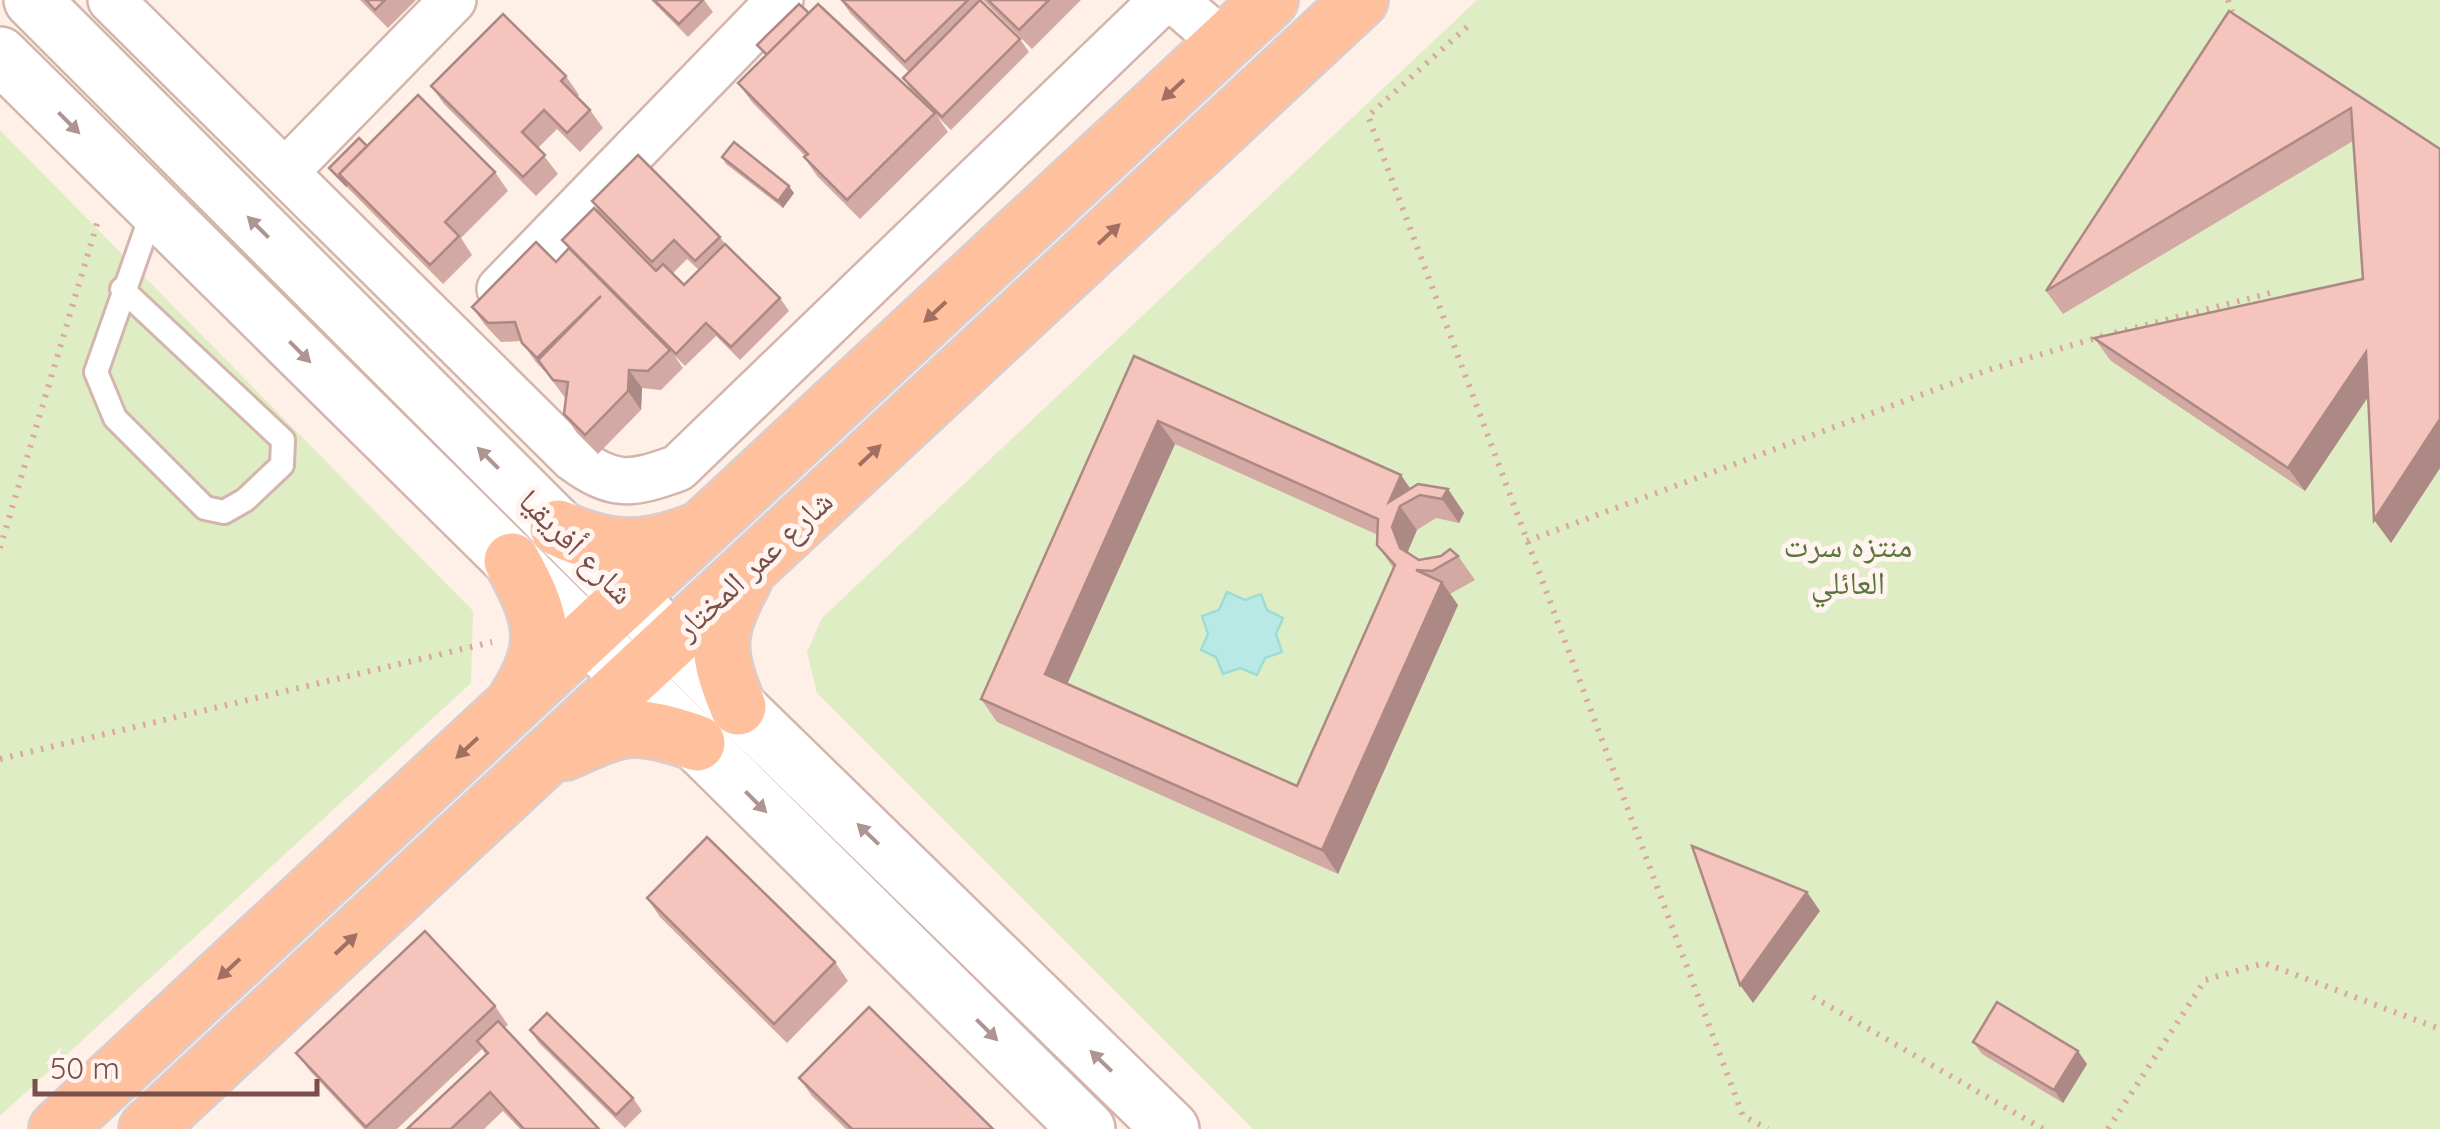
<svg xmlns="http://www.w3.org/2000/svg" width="2440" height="1129" font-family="Quicksand,'Noto Naskh Arabic',sans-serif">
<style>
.green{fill:#dfedc4}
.water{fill:#b9e9e4;stroke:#9fdcd6;stroke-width:2.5}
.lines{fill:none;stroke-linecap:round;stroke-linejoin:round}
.service-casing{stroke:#d4b5ae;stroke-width:28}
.minor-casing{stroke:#d4b5ae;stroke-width:50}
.tertiary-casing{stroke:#d4b5ae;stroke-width:60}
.primary-casing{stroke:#dacdcc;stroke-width:60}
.path{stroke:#dba79f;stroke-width:6;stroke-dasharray:2.5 8;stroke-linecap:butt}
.service{stroke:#fff;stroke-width:22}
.minor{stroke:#fff;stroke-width:45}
.tertiary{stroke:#fff;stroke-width:55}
.primary{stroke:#ffc19d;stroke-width:55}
.wall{fill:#d3a9a3;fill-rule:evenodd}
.shaded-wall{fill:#ac8984}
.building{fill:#f5c4bd;stroke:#ac8984;stroke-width:2.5;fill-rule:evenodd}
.oneway{fill:#a27062}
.oneway2{fill:#af9592}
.labels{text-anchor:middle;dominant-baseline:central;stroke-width:10;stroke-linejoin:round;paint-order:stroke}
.park-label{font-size:32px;fill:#5b743b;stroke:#fff4ef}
.street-label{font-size:32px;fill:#7a4e49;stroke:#fff4ef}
</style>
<rect width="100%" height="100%" fill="#feefe7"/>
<g class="green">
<polygon points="1477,0 2440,0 2440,1129 1253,1129 817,693 807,652 822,618"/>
<polygon points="0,130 473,611 471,683 0,1116"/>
</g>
<polygon class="water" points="1227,592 1245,600 1261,594 1267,610 1283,618 1276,634 1282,652 1265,658 1257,675 1240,668 1223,674 1216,657 1201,650 1208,634 1202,616 1219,610"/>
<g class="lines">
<g class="service-casing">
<polyline id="service" points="122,289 283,440 282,465 245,500 224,512 205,508 115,418 96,372 153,210"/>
</g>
<g class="minor-casing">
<g id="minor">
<path d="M111,0L573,458C614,488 631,485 678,468L1163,0"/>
<polyline points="1174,0 1224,43"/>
<polyline points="285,172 453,0"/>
<polyline points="500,289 780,0"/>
</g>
</g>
<g class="tertiary-casing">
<g id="tertiary">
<polyline points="32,0 738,707 1171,1129"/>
<polyline points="0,55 1087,1129"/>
</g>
</g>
<g class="primary-casing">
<g id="primary">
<path d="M558,528C607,551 644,552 694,532"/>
<path d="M512,561C540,613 553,642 518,696"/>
<path d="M738,707C715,651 715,633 744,579"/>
<path d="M565,752C626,724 634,722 697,743"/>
<polyline points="57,1129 1270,0"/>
<polyline points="147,1129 1360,0"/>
</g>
</g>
<g class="path">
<polyline points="2228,0 2232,12"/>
<polyline points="1467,27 1368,116 1743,1116 1768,1129"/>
<polyline points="2115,333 2274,292"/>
<polyline points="1527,541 1988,370 2103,336"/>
<polyline points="0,548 99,217"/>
<polyline points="0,759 492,642"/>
<polyline points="1813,997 2043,1129"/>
<polyline points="2108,1129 2205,980 2264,963 2440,1029"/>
</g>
<use href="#service" class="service"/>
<use href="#minor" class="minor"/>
<use href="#tertiary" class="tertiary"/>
<use href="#primary" class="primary"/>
</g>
<g class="wall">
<polygon points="360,0 416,0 388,28"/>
<polygon points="651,0 704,0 713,12 688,37"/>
<polygon points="841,0 980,0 1020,39 1029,52 951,130 937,116 948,132 860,219 817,176 804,157 805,156 752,102 738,83 766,56 757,45 809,13 912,91 903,78 909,72 851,14"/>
<polygon points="983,0 1081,0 1032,49"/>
<polygon points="2229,11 2440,149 2440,468 2391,543 2368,397 2305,491 2111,361 2094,338 2363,279 2353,141 2063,314 2046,291"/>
<polygon points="566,76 579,95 577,97 590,110 603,128 580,152 557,129 538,148 558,174 536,196 444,104 431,86"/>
<polygon points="367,146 495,172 508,191 461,238 472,255 443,284 334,174 329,168"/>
<polygon points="722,157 794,193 783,208 726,164"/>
<path d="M592,201L720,237L725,244L780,298L789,311L740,360L716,336L685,366L674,355L683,368L661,390L642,388L641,410L598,454L577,433L564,414L566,399L548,375L535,361L521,341L501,342L485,325L472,307L556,262L569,249L562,240L603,218ZM687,259L699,270L684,285L672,274Z"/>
<path d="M1134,356L1411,488L1448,489L1464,513L1459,523L1436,518L1417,530L1408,551L1410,554L1419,560L1458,556L1475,580L1450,594L1458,605L1338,874L997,722L981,699ZM1175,444L1378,535L1377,545L1394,569L1297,786L1067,684Z"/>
<polygon points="647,898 835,962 848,981 787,1043 660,917"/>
<polygon points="495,1006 508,1025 504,1028 599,1129 520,1129 503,1111 484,1129 407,1129 486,1055 482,1049 397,1129 364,1129 310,1071 296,1053"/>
<polygon points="530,1030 633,1098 642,1111 625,1128 539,1043"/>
<polygon points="1973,1042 2087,1064 2063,1103 1982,1054"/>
<polygon points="799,1078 993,1129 846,1129 812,1096"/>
</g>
<g class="shaded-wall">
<polygon points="789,186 794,193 783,208 778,201"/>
<polygon points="2366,352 2382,376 2305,491 2288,468"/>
<polygon points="629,370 642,388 641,410 628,391"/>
<polygon points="2440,419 2440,468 2391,543 2374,520"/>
<polygon points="1158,421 1175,444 1061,698 1045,674"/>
<polygon points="1401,475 1416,497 1400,506 1417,530 1408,551 1416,572 1400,548 1392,527 1389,502"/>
<polygon points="1448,489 1464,513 1459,523 1442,499"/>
<polygon points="1442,582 1458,605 1338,874 1322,850"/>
<polygon points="1807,892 1820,911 1753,1003 1740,985"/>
<polygon points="2078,1051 2087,1064 2063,1103 2054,1090"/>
</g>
<g class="building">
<polygon points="366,0 385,0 375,10"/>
<polygon points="654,0 703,0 679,24"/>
<polygon points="842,0 968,0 905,62"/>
<polygon points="980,0 1020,39 942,117 903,78"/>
<polygon points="988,0 1049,0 1019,30"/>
<polygon points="799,4 809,13 767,55 757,45"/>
<polygon points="818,4 935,113 847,200 804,157 808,154 738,83"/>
<polygon points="2229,11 2440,149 2440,419 2374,520 2366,352 2288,468 2094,338 2363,279 2351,108 2046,291"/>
<polygon points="503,14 566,76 561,81 590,110 567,133 544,110 522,132 545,155 523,177 431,86"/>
<polygon points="418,95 495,172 445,222 459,236 430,265 339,174"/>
<polygon points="359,138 367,146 339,174 347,186 329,168"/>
<polygon points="734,142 789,186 778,201 722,157"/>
<polygon points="638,155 720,237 695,261 674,240 652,262 592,201"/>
<polygon points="594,208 656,271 663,264 684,285 725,244 780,298 731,347 706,323 676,354 562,240"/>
<polygon points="536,242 556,262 569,248 670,350 648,371 629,370 628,391 585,435 564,414 568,382 553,380 538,360 601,296 537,358 522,343 515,322 488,323 472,307"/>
<path d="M1134,356L1401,475L1389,502L1418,484L1448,489L1442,499L1420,495L1400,506L1392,527L1400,548L1419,560L1441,556L1450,549L1458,556L1432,571L1416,570L1442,582L1322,850L981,699ZM1158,421L1378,519L1377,545L1395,565L1297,786L1045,674Z"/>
<polygon points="707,837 835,962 774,1024 647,898"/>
<polygon points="1692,846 1807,892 1740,985"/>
<polygon points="425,931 495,1006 366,1127 296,1053"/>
<polygon points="1997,1002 2078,1051 2054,1090 1973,1042"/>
<polygon points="869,1007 993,1129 852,1129 799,1078"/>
<polygon points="547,1013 633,1098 616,1115 530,1030"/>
<polygon points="498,1021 599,1129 524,1129 490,1092 451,1129 407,1129 488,1053 477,1041"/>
</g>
<defs><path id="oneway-solid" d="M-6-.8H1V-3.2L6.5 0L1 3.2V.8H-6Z" transform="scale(2.5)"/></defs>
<g class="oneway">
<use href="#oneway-solid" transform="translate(1173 90) rotate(137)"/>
<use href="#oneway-solid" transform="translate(1109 234) rotate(-43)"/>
<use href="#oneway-solid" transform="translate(935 312) rotate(137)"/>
<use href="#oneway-solid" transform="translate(870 455) rotate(-43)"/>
<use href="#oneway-solid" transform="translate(467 748) rotate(137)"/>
<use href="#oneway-solid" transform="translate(346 944) rotate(-43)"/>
<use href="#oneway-solid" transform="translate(229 969) rotate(137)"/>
</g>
<g class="oneway2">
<use href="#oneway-solid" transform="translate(69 123) rotate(45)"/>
<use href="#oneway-solid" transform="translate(258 227) rotate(-135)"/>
<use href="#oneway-solid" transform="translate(300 352) rotate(45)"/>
<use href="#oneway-solid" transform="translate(488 458) rotate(-135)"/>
<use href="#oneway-solid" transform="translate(756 802) rotate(45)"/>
<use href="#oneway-solid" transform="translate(868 834) rotate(-136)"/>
<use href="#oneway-solid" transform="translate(987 1030) rotate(45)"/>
<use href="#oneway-solid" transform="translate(1101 1061) rotate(-136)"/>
</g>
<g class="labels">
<g class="park-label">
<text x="1848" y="545">منتزه سرت<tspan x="1848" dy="37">العائلي</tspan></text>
</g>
<g class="street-label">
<text transform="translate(577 546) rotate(45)">شارع أفريقيا</text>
<text transform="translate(753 564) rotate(-43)">شارع عمر المختار</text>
</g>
</g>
<path d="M35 1079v15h282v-15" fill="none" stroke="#7a4e49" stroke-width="5"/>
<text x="50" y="1079" font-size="30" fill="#7a4e49" stroke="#fff4ef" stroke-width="8" paint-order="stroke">50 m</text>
</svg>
